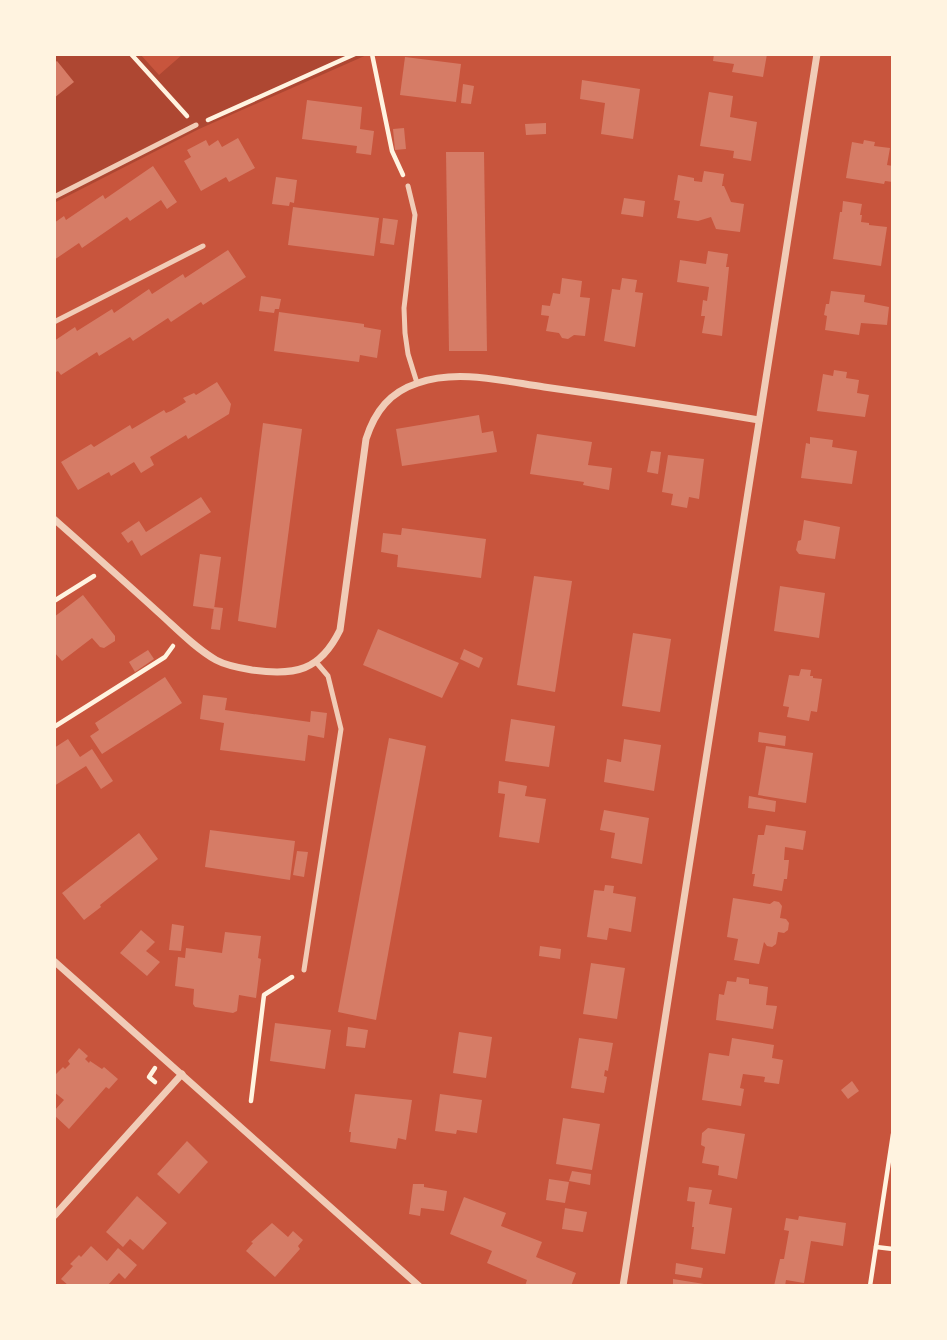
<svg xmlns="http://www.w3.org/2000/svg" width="947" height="1340" font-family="'Times New Roman',serif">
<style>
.green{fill:#ae4732}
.building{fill:#d67c66}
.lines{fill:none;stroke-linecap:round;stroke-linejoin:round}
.path{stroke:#fff3e0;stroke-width:4.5}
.service{stroke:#f1ccb7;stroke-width:5}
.minor{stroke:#f1ccb7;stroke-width:7}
</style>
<rect width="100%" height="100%" fill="#c8553d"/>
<polygon class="green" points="54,54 140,54 159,75 183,54 369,54 199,129 54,203"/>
<g class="building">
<polygon points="714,54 767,54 763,77 732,72 734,64 713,61"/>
<polygon points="405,57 461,64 456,102 400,95"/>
<polygon points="57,61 74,82 54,98 54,63"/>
<polygon points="582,80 640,89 633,139 601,134 605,103 580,99"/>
<polygon points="463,84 474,86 471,104 461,103"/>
<polygon points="709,92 733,96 730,117 757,122 751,161 733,158 734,151 700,146"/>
<polygon points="307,100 362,107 360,129 374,131 371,155 356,153 357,146 302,139"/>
<polygon points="546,123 546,134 526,135 525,124"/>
<polygon points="404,128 406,149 395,150 393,129"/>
<polygon points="238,138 255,168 229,182 226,177 201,191 184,161 191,157 187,150 206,140 209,146 218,140 222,147"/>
<polygon points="864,140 875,142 874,146 890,148 887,165 893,166 893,182 885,181 884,184 846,178 852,142 863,144"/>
<polygon points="446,152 484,152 487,351 449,351"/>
<polygon points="153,166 177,202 167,209 161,200 130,221 127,217 82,248 79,243 54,260 54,223 64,216 66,220 103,195 105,199"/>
<polygon points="704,171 724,174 722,186 724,186 731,202 744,204 740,232 716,229 711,217 698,221 677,218 680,201 674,200 678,175 694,178 694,181 702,182"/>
<polygon points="276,177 297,180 294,203 290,202 289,206 272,204"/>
<polygon points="624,198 645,201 643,217 621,214"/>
<polygon points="843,201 862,204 860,215 862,215 861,222 869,223 869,225 887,227 881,266 833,259 840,212 842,212"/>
<polygon points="293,207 379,218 374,256 288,245"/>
<polygon points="383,218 398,220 394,245 380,243"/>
<polygon points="228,250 246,277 203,305 201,302 171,322 168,318 133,341 130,337 99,356 97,352 61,375 58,371 54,373 54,341 75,327 77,331 112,309 114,313 149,289 152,294 183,274 185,278"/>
<polygon points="708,251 728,254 726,267 729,267 722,336 702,333 705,316 701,316 703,300 707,301 709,287 677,282 680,260 706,264"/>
<polygon points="562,278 582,281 580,297 590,298 585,336 574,335 568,339 562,338 559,333 546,331 549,316 541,315 542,305 550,306 553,293 560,294"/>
<polygon points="622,278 637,280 635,292 643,293 635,347 604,341 612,289 620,290"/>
<polygon points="831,291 865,295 864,302 889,307 887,325 861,323 859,335 825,330 827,316 824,315 826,304 829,304"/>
<polygon points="261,296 281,299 279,309 275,309 274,313 259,311"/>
<polygon points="279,312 364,324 364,327 381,330 377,358 360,355 359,362 274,351"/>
<polygon points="834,370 847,372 846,378 859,380 857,393 869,395 865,417 817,411 823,374 833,376"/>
<polygon points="217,382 231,404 229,414 188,439 186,435 150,457 154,465 141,473 134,462 111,476 109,472 78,490 61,462 91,444 94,447 130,425 132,429 164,410 166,413 171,411 186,402 183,398 194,393 196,395"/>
<polygon points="479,415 482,433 493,431 497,452 402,466 396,429"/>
<polygon points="263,423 302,429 276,628 238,621"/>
<polygon points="537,434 592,442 588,465 612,468 609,490 583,485 584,482 530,474"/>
<polygon points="810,437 833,440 832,447 857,451 852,484 801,478 806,443 810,444"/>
<polygon points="651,451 661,452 658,474 647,472"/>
<polygon points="668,455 704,459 699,499 689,497 687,508 671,505 673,494 662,492"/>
<polygon points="201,497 211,512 141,556 132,540 128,543 121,533 139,521 146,532"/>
<polygon points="804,520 840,527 835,559 799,554 796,550 798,541 801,540"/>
<polygon points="402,528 486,539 481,578 397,567 398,555 381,552 383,533 401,535"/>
<polygon points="200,554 221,557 214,609 193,606"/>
<polygon points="534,576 572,581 555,692 517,685"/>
<polygon points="780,586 825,593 819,638 774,631"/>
<polygon points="83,595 115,636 115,641 104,648 100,647 92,638 62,661 54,652 54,617"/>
<polygon points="214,607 223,608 220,630 211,629"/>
<polygon points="378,629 459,663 442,698 363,665"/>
<polygon points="633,633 671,639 660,712 622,706"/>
<polygon points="464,649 483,658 479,668 460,659"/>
<polygon points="148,650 154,659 135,672 129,662"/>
<polygon points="801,669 811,670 810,676 813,676 813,678 822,679 817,712 811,711 809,721 787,717 789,707 783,706 789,675 799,676"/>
<polygon points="165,677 182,703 102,754 90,736 99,730 95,723"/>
<polygon points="203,695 227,698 225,710 310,722 311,711 327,713 324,738 308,735 305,761 220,750 224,723 200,719"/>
<polygon points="511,719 555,726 549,767 505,761"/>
<polygon points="759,732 786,736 785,746 758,742"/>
<polygon points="389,738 426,746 376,1020 338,1012"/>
<polygon points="68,739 80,757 92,749 113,781 101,789 86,766 54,786 54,748"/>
<polygon points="624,739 661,745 654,791 604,782 607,759 621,762"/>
<polygon points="766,746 813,753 806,803 758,795"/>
<polygon points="499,781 527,786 525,796 546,799 539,843 499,837 505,794 498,793"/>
<polygon points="749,796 776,801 775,812 748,808"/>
<polygon points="604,810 649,818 642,864 611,858 615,833 600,830"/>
<polygon points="766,825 806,831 803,850 785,847 784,860 789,860 787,879 784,879 782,891 753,886 755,874 752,874 758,835 764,835"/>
<polygon points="210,830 295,841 290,880 205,867"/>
<polygon points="139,833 158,859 100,905 101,907 84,920 62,893"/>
<polygon points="297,851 308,852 304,877 293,875"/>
<polygon points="605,885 614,886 613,893 636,897 631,932 609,928 607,940 587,937 594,890 604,891"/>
<polygon points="733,898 770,904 774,901 779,902 782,906 780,918 786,919 789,923 788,930 784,933 778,932 776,944 772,947 767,946 764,942 759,964 734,960 738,939 727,937"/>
<polygon points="172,924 184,926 181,951 169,950"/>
<polygon points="141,930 155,942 146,951 160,962 147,976 120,953"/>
<polygon points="225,932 261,936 258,958 261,959 256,998 239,995 237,1011 233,1013 195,1007 193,1004 194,989 175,986 178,957 185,958 186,948 222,953"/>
<polygon points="540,946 561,949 560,959 539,956"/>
<polygon points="591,963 625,968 617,1019 583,1014"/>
<polygon points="737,977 749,979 749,984 768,987 766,1005 777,1006 773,1029 716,1020 719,994 724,995 727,981 736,982"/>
<polygon points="275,1023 331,1030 325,1069 270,1061"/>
<polygon points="348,1027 368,1030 365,1048 346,1046"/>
<polygon points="459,1032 492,1037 486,1078 453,1073"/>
<polygon points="579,1038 613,1043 608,1071 605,1070 604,1076 607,1077 604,1093 571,1088"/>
<polygon points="732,1038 774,1045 772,1058 783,1060 779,1084 764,1082 765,1077 743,1074 740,1088 744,1089 741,1106 702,1100 709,1053 729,1056"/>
<polygon points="79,1048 88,1056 85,1059 89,1063 90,1061 102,1069 104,1067 118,1079 109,1089 106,1087 69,1129 54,1115 54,1111 64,1100 54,1092 54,1076 63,1067 65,1069 70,1064 68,1061"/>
<polygon points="852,1081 859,1091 848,1099 841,1090"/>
<polygon points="355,1094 412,1100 406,1140 398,1138 396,1149 350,1142 351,1132 349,1132"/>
<polygon points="440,1094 482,1100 477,1133 457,1130 456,1134 435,1131"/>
<polygon points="563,1118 600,1124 592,1170 556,1164"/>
<polygon points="708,1128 745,1134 737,1179 718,1175 719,1166 702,1163 705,1147 701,1145 702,1133"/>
<polygon points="187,1141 208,1162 179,1194 157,1174"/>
<polygon points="572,1171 591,1174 590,1185 569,1181"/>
<polygon points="549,1179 569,1182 565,1203 546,1200"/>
<polygon points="413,1184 424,1184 424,1187 447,1191 444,1211 421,1208 420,1216 409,1214"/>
<polygon points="689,1187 712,1190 709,1204 732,1208 725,1254 691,1249 694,1227 692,1227 695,1202 687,1201"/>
<polygon points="137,1196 167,1223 143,1250 130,1239 123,1247 106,1232"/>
<polygon points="464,1197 506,1213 501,1226 542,1242 536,1257 576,1273 571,1286 525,1286 527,1280 487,1263 492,1251 450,1234"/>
<polygon points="565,1208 587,1212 583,1232 562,1229"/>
<polygon points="799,1216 846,1223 843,1246 811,1241 804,1283 786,1280 785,1286 774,1286 780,1259 784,1259 789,1231 784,1230 786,1218 798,1220"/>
<polygon points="272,1223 288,1237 293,1231 303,1240 298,1246 300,1249 275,1277 246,1251 253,1243 251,1242"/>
<polygon points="91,1246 107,1261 118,1248 137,1265 125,1279 119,1273 107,1286 69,1286 61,1279 73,1266 70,1264 79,1255 81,1257"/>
<polygon points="676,1263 703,1268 701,1278 675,1274"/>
<polygon points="673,1279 704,1284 704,1286 673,1286"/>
</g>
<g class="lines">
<g class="path">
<polyline points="131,54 187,116"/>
<polyline points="372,54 392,151 403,175"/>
<polyline points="208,120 355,54"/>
<polyline points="54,601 94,576"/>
<polyline points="54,727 165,657 173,646"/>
<polyline points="155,1082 149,1077 155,1068"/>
<polyline points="251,1101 264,995 292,977"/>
<polyline points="876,1247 893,1249"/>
<polyline points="870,1286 893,1134"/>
</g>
<g class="service">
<polyline points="408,186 415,215 404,308 405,333 408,354 417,383"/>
<polyline points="54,197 196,125"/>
<polyline points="54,322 203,246"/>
<polyline points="304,970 341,729 328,676 316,662"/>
</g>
<g class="minor">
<path d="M54,519C89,550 124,581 158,612C176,628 195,648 216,660C227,666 240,668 252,670C295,676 320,671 340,630L366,439C375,411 390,392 418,383C457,369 503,381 544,387C616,397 688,408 759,420"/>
<polyline points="54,961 419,1286"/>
<polyline points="54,1216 182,1074"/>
<polyline points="623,1286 817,54"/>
</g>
</g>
<rect width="947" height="1340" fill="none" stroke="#fff3e0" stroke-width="112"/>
</svg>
